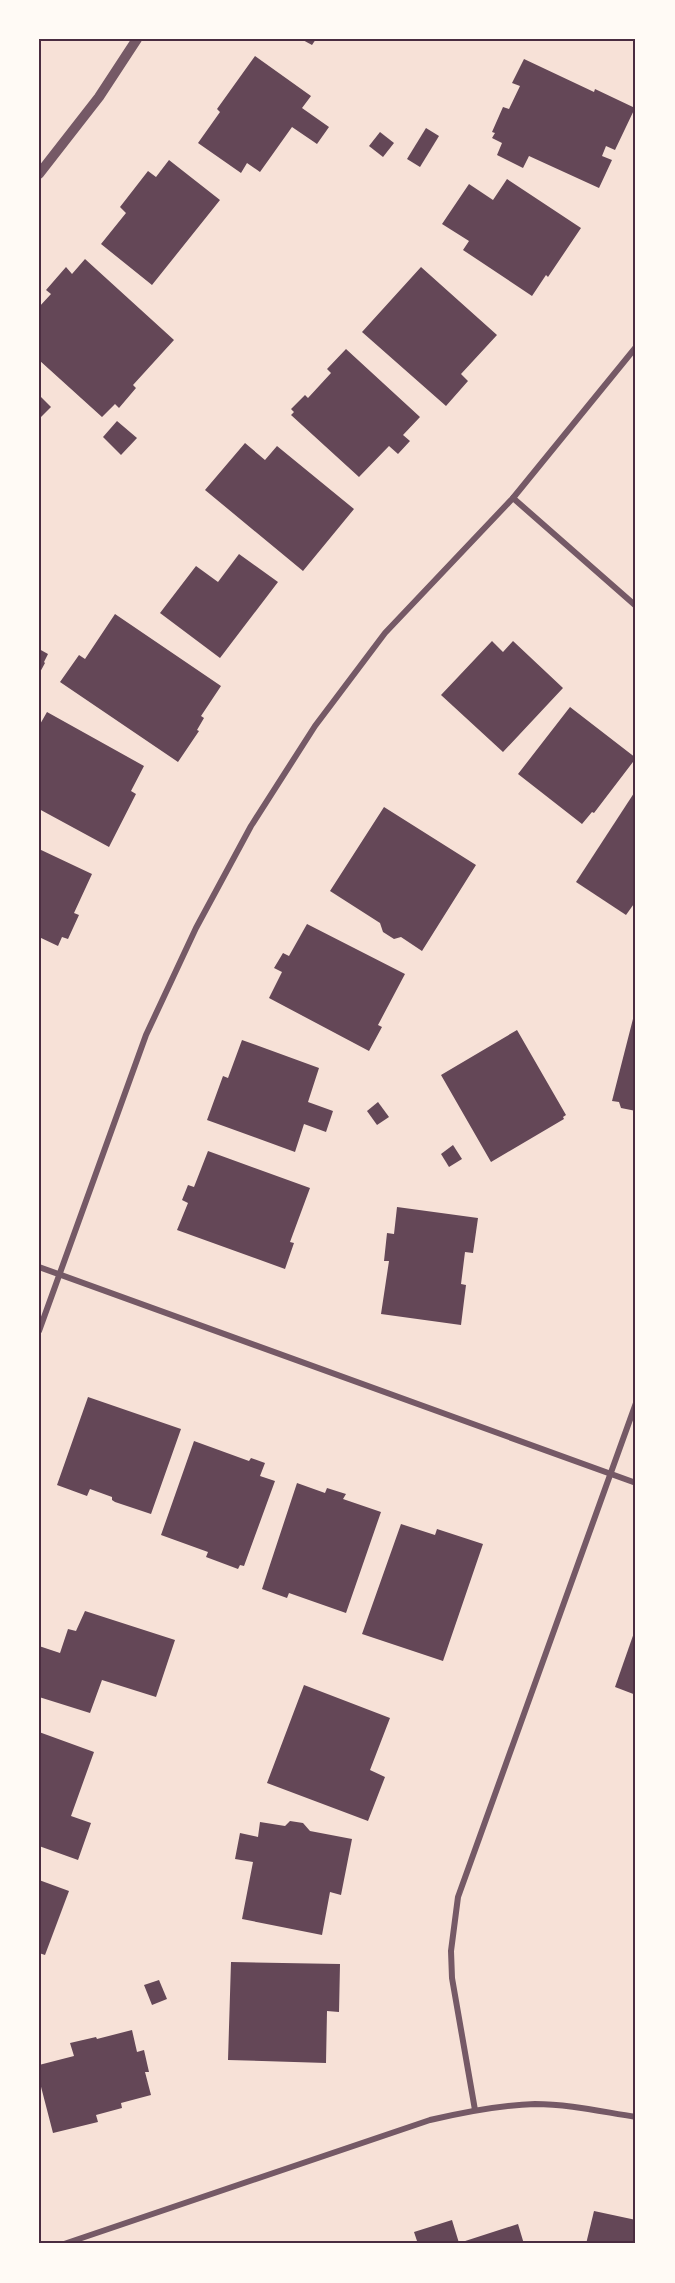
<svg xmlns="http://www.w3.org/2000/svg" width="675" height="2283" font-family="Roboto,sans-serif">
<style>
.building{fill:#644757}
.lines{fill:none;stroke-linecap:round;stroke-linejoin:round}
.minor{stroke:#755966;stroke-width:6}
.tertiary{stroke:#755966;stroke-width:10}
.neatline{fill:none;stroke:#4a2c40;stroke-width:2}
</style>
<rect width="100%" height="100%" fill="#f7e1d7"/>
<g class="building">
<polygon points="301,39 316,39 312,45"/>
<polygon points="255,56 311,96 302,108 329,127 317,144 292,127 260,172 247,163 241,173 198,143 220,112 217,109"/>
<polygon points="524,59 594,92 595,89 635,108 615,150 606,146 602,156 612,160 599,188 529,156 523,168 497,155 502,143 492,138 495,133 492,132 503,107 509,109 520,86 512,83"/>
<polygon points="426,128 439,136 420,167 407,159"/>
<polygon points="380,132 394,143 383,157 369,146"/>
<polygon points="169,160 220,200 152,285 101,244 126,213 120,207 148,171 156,177"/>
<polygon points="507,179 581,228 548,277 546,275 532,296 463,250 469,241 442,224 469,184 493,200"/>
<polygon points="85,259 174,340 133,385 136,388 119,408 115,404 102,417 39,360 39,307 51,294 46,290 66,267 72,274"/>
<polygon points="421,267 497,335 461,374 468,381 446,406 362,332"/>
<polygon points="346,349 420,417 403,435 410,441 398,454 389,446 359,477 291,415 294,412 291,409 305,395 308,398 331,373 327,369"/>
<polygon points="39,395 51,407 39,419"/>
<polygon points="117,421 137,438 121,455 103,437"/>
<polygon points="245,443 265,460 277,446 354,509 303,571 205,490"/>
<polygon points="239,554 278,582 220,658 160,613 196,566 218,582"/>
<polygon points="115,614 221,686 201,716 204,718 197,730 199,731 178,762 60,682 79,655 85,659"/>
<polygon points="492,641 503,652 513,641 563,688 503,752 441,695"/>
<polygon points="39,649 48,654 44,662 45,663 39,674"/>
<polygon points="570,707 636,758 594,813 592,812 582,824 518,774"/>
<polygon points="47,712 144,766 131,791 136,794 109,847 39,809 39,726"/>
<polygon points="636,790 636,901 626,915 576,882"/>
<polygon points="384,807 476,865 422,951 401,937 394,939 383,932 380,923 330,891"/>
<polygon points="39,849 92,874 74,913 79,915 68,939 62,937 58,946 39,937"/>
<polygon points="307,924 405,974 378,1025 382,1027 369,1051 269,998 282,972 274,968 283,953 289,956"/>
<polygon points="635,1011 636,1012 636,1111 621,1108 619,1102 612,1101"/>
<polygon points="517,1030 566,1115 563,1117 564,1119 491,1162 441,1075"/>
<polygon points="242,1040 319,1068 308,1102 333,1111 326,1132 304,1124 295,1152 207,1120 223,1076 228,1078"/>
<polygon points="378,1102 389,1117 377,1125 367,1111"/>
<polygon points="453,1145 462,1159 449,1167 441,1154"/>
<polygon points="208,1151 310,1188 290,1242 294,1243 285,1269 177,1230 188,1203 182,1200 188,1185 194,1187"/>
<polygon points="397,1207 478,1218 473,1253 465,1252 461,1284 466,1285 461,1325 381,1314 389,1261 384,1261 387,1233 394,1234"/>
<polygon points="88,1397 181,1429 151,1514 115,1502 112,1500 112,1497 90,1489 87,1496 57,1485"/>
<polygon points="194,1441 249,1461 251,1458 265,1463 260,1476 275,1481 244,1566 240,1565 238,1569 206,1557 208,1552 161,1535"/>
<polygon points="297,1483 325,1493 327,1488 346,1494 343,1499 381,1512 346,1613 289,1593 287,1598 262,1589"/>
<polygon points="401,1524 435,1535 437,1529 483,1544 443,1661 362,1634"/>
<polygon points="85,1611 175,1640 156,1697 102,1680 90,1713 39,1697 39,1646 60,1653 68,1629 76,1631"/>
<polygon points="636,1627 636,1695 615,1687"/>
<polygon points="304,1685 390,1718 370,1770 385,1777 368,1821 267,1783"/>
<polygon points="39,1732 94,1752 71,1816 91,1823 78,1860 39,1846"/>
<polygon points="290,1821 303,1823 310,1831 352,1839 341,1895 330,1892 322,1935 242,1919 253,1862 235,1859 240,1833 258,1837 260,1822 285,1826"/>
<polygon points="39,1880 69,1891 45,1955 39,1953"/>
<polygon points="231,1962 340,1964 339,2012 327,2011 326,2063 228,2060"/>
<polygon points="159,1980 167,1999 152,2005 144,1985"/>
<polygon points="132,2030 137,2052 144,2050 149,2072 145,2072 151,2095 121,2103 122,2108 96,2115 98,2122 53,2133 39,2079 39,2065 74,2056 70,2043 96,2037 97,2039"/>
<polygon points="594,2211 636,2220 636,2244 586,2244"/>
<polygon points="452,2220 459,2243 518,2224 524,2244 418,2244 414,2232"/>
</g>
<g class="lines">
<g class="minor">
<polyline points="513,498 636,606"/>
<polyline points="39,1267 636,1483"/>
<polyline points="39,1331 146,1035 196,928 251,826 315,726 385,633 513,498 636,347"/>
<polyline points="475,2110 452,1978 451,1951 458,1897 636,1403"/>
<path d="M64,2244L430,2120C464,2112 499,2105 535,2104C569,2104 603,2112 636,2117"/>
</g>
<polyline class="tertiary" points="39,174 99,97 137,39"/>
</g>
<rect width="675" height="2283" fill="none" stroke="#fffaf5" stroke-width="81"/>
<rect x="40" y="40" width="594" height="2202" class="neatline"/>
</svg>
